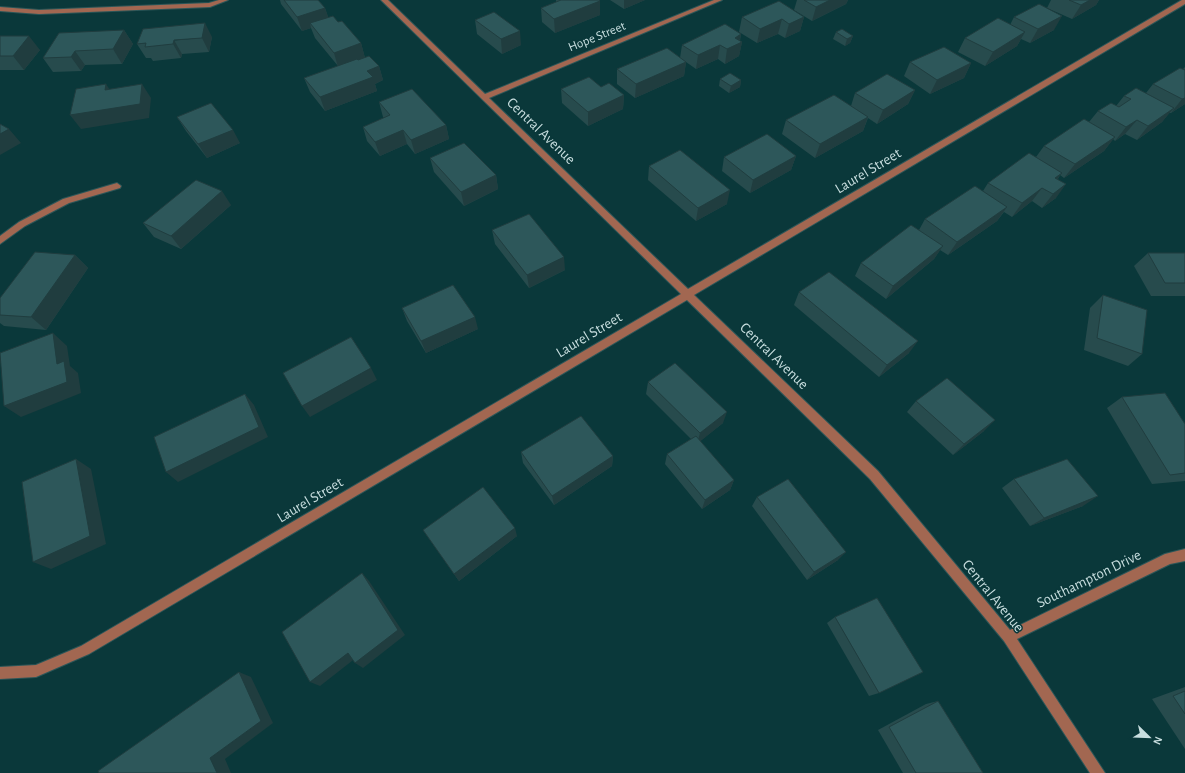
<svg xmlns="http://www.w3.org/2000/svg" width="1185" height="773" font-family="'Alegreya Sans',sans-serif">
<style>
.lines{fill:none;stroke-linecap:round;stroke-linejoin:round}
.minor-casing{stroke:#2c5658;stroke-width:2}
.minor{fill:#a26751;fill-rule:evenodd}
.wall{fill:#274b4d}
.shaded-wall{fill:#203d3f}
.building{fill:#2d575a;stroke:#203d3f}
.labels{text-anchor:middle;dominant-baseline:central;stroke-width:3;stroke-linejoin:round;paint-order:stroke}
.far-street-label{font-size:13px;fill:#c8dedf;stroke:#0a383a}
.street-label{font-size:15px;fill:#c8dedf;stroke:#0a383a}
</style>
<rect width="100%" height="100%" fill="#0a383a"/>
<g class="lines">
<g class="minor-casing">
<g id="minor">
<polygon points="219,0 228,0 210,7 39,14 0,11 0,7 39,10 209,3"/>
<polygon points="381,0 388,0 485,94 714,0 722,0 489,98 688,289 1182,0 1185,0 1185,4 694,295 878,471 1010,630 1165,554 1185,549 1185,561 1170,564 1017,639 1105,773 1090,773 1004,641 870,479 687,300 89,654 36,677 0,679 0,667 36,665 81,646 681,294"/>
<polygon points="117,183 121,186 120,188 69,203 25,226 0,244 0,236 19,222 63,199"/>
</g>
</g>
<use href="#minor" class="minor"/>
</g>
<g class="wall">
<polygon points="280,0 318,0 325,8 328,17 338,22 361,43 365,58 358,60 379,66 383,80 375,84 377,91 325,111 310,92 304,78 338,66 315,38 311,28 302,31 281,4"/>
<polygon points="556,0 599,0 600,15 555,33 542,22 541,8 556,2"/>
<polygon points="610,0 645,0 624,9"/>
<polygon points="797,0 848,0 846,4 812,21 794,10"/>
<polygon points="1051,0 1099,0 1096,5 1072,19 1047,8"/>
<polygon points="742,17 804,17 800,31 785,38 778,34 757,43 739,32"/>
<polygon points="1014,17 1054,30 1030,43 1021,39 1017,46 985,66 958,52 965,38 1010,25"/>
<polygon points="475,20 521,45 502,54 477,34"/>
<polygon points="124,30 133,44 122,64 85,65 81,71 53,72 43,58"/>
<polygon points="836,32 853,36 850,43 845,46 833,39"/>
<polygon points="741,34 740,41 742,42 739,56 725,64 718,59 696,69 686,62 684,76 635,98 617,84 617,69 680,58 682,45"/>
<polygon points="0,36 40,50 24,70 0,70"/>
<polygon points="212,37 209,52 182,54 181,58 153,61 151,58 146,58 137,44"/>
<polygon points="910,62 971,63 964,78 930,94 904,76"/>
<polygon points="1185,67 1185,104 1171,113 1169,113 1162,122 1137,140 1125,134 1115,141 1113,139 1104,151 1064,178 1060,175 1058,179 1056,198 1042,208 1032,201 1012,217 1004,212 997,221 948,255 940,250 934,259 886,299 855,276 861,263 919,230 925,219 983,191 988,183 1036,157 1044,146 1089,122 1098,111 1116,106 1124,96 1146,93 1153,84 1183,69"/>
<polygon points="720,79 741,80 740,87 729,93 719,86"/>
<polygon points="601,87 624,95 623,109 588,126 562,103 561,89"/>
<polygon points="915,90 908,104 877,124 868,118 863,131 815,158 782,134 786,120 851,106 855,93"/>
<polygon points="379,102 446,125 449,139 415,154 407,144 380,156 367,141 363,127 384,118 383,117"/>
<polygon points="177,117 240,143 207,158 186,131"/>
<polygon points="796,156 791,170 750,193 722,171 724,157"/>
<polygon points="430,158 496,175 498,189 464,206 434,172"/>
<polygon points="649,166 727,204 696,221 648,180"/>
<polygon points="231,205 181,249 154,237 143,223"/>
<polygon points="492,230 565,270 529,288 495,244"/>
<polygon points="1148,253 1185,253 1185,296 1151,296 1134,266"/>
<polygon points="75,255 88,268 46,330 4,326 0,323 0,298"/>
<polygon points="799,292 909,353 879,377 794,305"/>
<polygon points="1103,295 1142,354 1128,366 1084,350 1090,308"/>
<polygon points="402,308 478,329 426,353 407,321"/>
<polygon points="648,382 723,423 700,441 734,480 730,490 702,509 665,464 667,454 691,439 646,394"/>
<polygon points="1122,397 1185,424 1185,481 1152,484 1107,408"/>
<polygon points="916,401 984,431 953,455 907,412"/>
<polygon points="521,452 613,456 612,466 554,505 523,463"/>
<polygon points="1014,479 1083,506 1030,526 1002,488"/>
<polygon points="757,497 838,560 807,580 752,506"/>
<polygon points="423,530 517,536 459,581"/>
<polygon points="835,617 879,693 869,696 827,623"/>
<polygon points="1185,687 1185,749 1152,699"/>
<polygon points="938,701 983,773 903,773 878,730 926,704"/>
</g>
<g class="shaded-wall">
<polygon points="624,0 645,0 624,9"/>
<polygon points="830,0 848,0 846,4 812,21 816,7"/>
<polygon points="1090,0 1099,0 1096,5 1072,19 1081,5"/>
<polygon points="600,1 600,15 555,33 554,19"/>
<polygon points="325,8 330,22 310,23 311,28 302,31 297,17"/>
<polygon points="1062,16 1054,30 1030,43 1038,29"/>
<polygon points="804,17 800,31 785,38 789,24"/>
<polygon points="782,19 778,34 757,43 760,29"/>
<polygon points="205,23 212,37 209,52 202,38"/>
<polygon points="124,30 133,44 122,64 113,49"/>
<polygon points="520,31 521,45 502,54 501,39"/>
<polygon points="1025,32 1017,46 985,66 993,52"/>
<polygon points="741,34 739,43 742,42 739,56 725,64 727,49 735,38"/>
<polygon points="29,36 40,50 24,70 13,56"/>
<polygon points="853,36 850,43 845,46 847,39"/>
<polygon points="174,40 182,54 181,58 173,44"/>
<polygon points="361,43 365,58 338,67 334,53"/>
<polygon points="720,45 718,59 696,69 698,55"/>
<polygon points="75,51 85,65 81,71 71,57"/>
<polygon points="686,62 684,76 635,98 636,84"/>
<polygon points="971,63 964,78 930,94 937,80"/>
<polygon points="379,66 383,80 375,84 377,91 325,111 320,97 367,71"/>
<polygon points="741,80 740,87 729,93 731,86"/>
<polygon points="106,84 116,99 105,90"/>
<polygon points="142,84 151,98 149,118 81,129 70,115"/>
<polygon points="915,90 908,104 877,124 883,110"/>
<polygon points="624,95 623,109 588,126 588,112"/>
<polygon points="1185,98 1185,104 1171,113 1182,99"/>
<polygon points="1174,108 1162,122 1137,140 1148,126"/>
<polygon points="868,117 863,131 815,158 820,144"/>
<polygon points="1137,120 1125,134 1115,141 1126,127"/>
<polygon points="446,125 449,139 415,154 411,140"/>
<polygon points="9,129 21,143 0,155 0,134"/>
<polygon points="233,130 240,143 207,158 198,144"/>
<polygon points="403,130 407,144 380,156 375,142"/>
<polygon points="1115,137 1104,151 1064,178 1075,164"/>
<polygon points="796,156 791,170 750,193 753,180"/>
<polygon points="1062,173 1052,186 1045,191 1055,178"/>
<polygon points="496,175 498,189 464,206 461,192"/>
<polygon points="1066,184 1056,198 1042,208 1053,194"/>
<polygon points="1042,188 1032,201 1012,217 1022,203"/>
<polygon points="730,190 727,204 696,221 698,208"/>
<polygon points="222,191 231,205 181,249 171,236"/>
<polygon points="1007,207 997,221 948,255 957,242"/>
<polygon points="943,246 934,259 886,299 893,286"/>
<polygon points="75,255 88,268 46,330 31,317"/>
<polygon points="564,257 565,270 529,288 527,275"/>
<polygon points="475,317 478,329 426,353 421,341"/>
<polygon points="53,333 67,346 70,366 78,373 81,393 21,417 4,406 57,364"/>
<polygon points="918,341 909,353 879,377 887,365"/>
<polygon points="371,368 377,380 310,417 302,406"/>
<polygon points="245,394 254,405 268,437 178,482 166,472"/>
<polygon points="727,412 723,423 697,444 700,433"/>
<polygon points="995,420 984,431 953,455 964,444"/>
<polygon points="613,456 612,466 554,505 552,496"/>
<polygon points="76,459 91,469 106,544 51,569 33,562"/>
<polygon points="734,480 730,490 702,509 705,500"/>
<polygon points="1098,496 1083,506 1030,526 1044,518"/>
<polygon points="515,528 517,536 459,581 454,574"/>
<polygon points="846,552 838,560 807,580 814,572"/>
<polygon points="362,573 369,581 405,635 363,668 355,663"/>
<polygon points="348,653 357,657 320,686 310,682"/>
<polygon points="239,672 251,677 273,723 225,759 231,773 217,773 210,758"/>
</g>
<g class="building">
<polygon points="284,0 318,0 325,8 297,17"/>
<polygon points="561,0 599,0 600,1 554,19 541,8"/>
<polygon points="804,0 830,0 816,7"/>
<polygon points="1069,0 1090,0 1081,5"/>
<polygon points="779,1 804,17 789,24 782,19 760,29 742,17"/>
<polygon points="1039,4 1062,16 1038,29 1014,17"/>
<polygon points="494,12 520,31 501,39 475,20"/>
<polygon points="333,16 338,22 342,21 361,43 334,53 310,23"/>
<polygon points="998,18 1025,32 993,52 965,38"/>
<polygon points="205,23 202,38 174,40 173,44 145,47 146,43 137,44 143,29"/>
<polygon points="725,24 741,34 735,38 742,42 727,49 720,45 698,55 682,45"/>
<polygon points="842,29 853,36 847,39 836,32"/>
<polygon points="124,30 113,49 75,51 71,57 43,58 59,33"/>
<polygon points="0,36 29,36 13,56 0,56"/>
<polygon points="944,47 971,63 937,80 910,62"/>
<polygon points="667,48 686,62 636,84 617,69"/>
<polygon points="369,56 379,66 367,71 373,77 320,97 304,78 357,59 358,60"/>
<polygon points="1180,68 1185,70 1185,98 1182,99 1153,84"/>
<polygon points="730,73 741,80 731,86 720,79"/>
<polygon points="887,74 915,90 883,110 855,93"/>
<polygon points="589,77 601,87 609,83 624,95 588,112 561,89"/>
<polygon points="106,84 105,90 142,84 140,104 70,115 76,89"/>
<polygon points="1136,88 1174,108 1148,126 1137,120 1126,127 1098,111 1111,103 1119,107 1131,99 1124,96"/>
<polygon points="412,89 446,125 411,140 403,130 375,142 363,127 390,115 379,102"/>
<polygon points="834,95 868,117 820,144 786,120"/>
<polygon points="211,103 233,130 198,144 177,117"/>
<polygon points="1084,119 1115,137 1075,164 1044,146"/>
<polygon points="0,124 9,129 0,134"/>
<polygon points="767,134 796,156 753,180 724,157"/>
<polygon points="464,143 496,175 461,192 430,158"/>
<polygon points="680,150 730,190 698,208 649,166"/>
<polygon points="1029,153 1062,173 1055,178 1066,184 1053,194 1042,188 1022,203 988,183"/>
<polygon points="196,180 222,191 171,236 143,223"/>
<polygon points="975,186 1007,207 957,242 925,219"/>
<polygon points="529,214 564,257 527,275 492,230"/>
<polygon points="911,225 943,246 893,286 861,263"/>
<polygon points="35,252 75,255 31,317 0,315 0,298"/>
<polygon points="1148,253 1185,253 1185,283 1165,283"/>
<polygon points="829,272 918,341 887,365 799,292"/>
<polygon points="453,285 475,317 421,341 402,308"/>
<polygon points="1103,295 1147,310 1142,354 1097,338"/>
<polygon points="53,333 57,364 64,361 67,382 4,406 0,353"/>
<polygon points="351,337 371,368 302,406 283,373"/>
<polygon points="675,363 727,412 700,433 648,382"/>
<polygon points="947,378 995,420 964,444 916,401"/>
<polygon points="1165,393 1185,424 1185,473 1170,475 1122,397"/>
<polygon points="245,394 259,427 166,472 154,437"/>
<polygon points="581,416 613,456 552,496 521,452"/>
<polygon points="696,436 734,480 705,500 667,454"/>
<polygon points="76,459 90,536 33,562 22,482"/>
<polygon points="1067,459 1098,496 1044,518 1014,479"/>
<polygon points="788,479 846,552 814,572 757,497"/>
<polygon points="483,487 515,528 454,574 423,530"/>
<polygon points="362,573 398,630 355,663 348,653 310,682 282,632"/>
<polygon points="877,598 923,672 879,693 835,617"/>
<polygon points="239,672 261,721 210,758 217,773 99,773 98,771"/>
<polygon points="1185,691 1185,714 1173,696"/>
<polygon points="938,701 983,773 916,773 889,727"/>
</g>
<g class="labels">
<g class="far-street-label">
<text transform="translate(597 37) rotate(-22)">Hope Street</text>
</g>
<g class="street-label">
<text transform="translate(541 131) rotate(44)">Central Avenue</text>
<text transform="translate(868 171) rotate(-31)">Laurel Street</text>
<text transform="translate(589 335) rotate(-31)">Laurel Street</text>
<text transform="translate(774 356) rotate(44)">Central Avenue</text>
<text transform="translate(310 500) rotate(-31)">Laurel Street</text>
<text transform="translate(1089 579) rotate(-26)">Southampton Drive</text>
<text transform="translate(993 596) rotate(51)">Central Avenue</text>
</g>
</g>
<g transform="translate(1149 737) rotate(113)" stroke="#0a383a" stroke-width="3" paint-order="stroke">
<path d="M0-3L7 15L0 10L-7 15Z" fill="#c8dedf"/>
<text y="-6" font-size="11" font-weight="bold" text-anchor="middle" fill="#c8dedf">N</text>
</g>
</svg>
